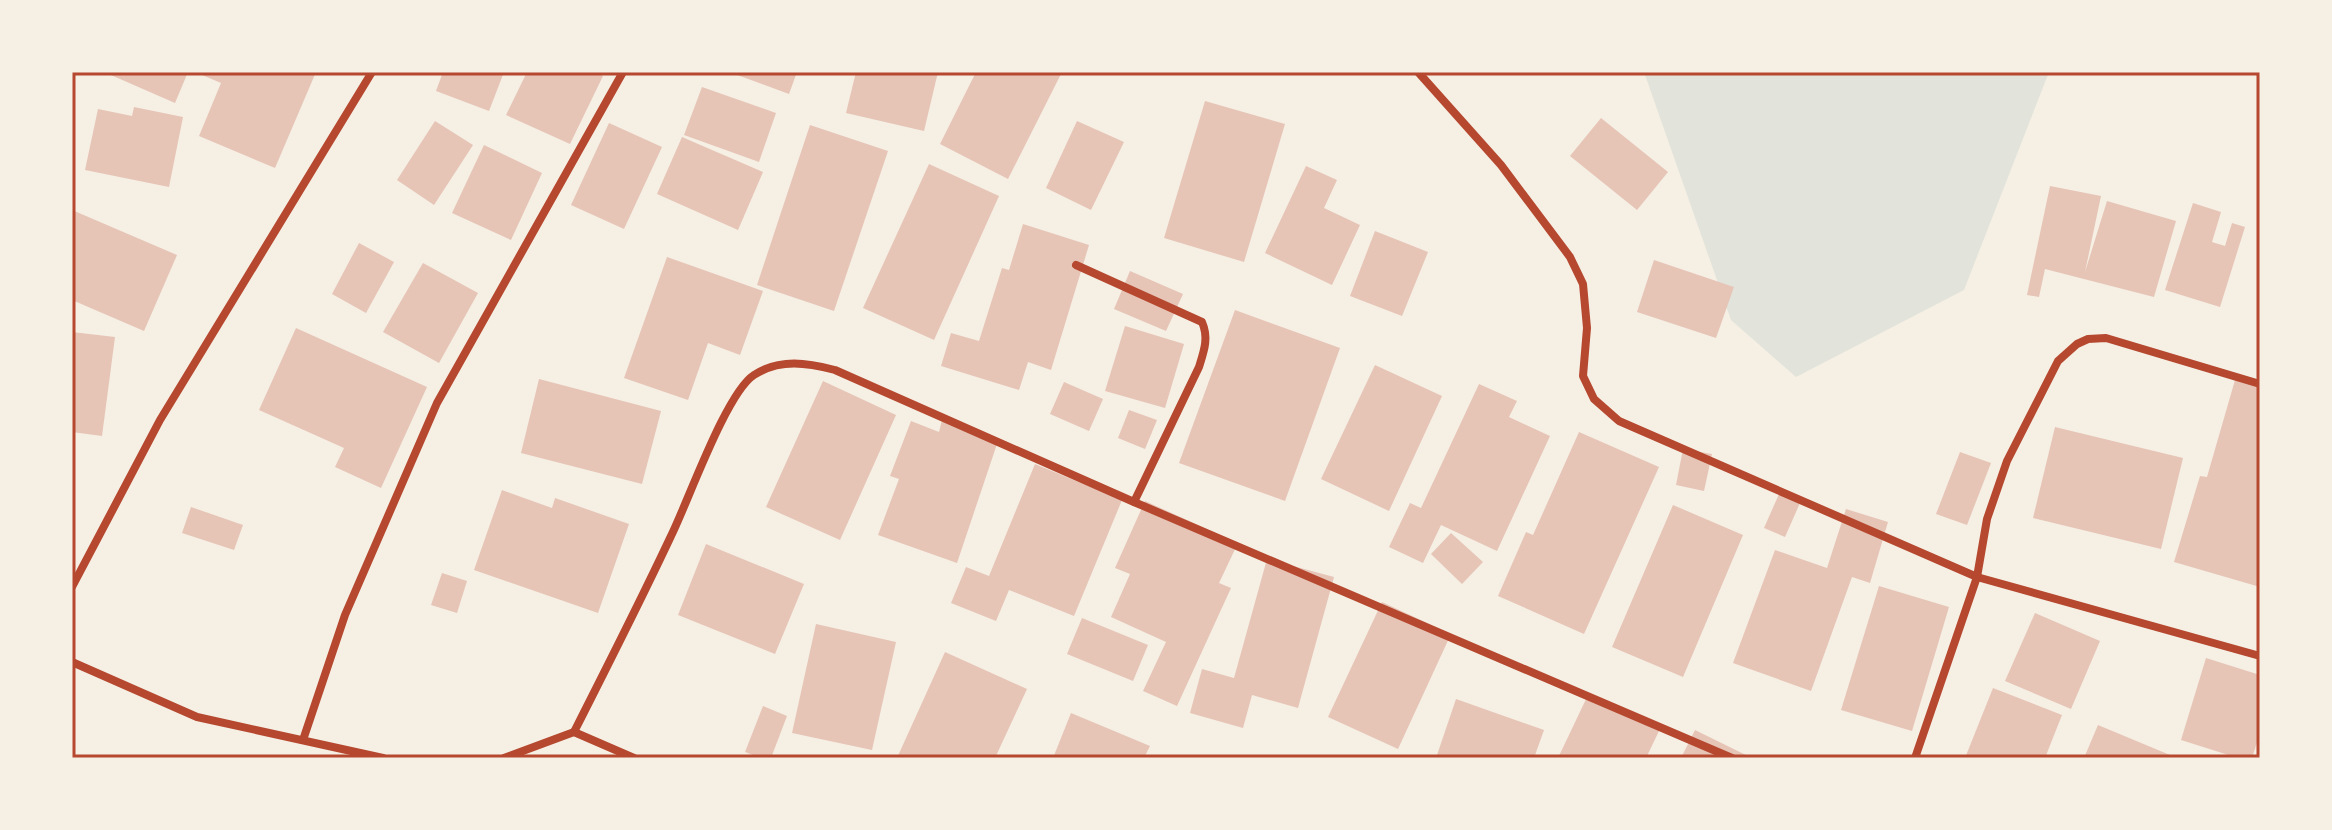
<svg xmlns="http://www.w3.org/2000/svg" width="2332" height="830" font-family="Mulish,sans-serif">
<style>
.green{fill:#e2e4dc}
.building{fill:#e6c5b7}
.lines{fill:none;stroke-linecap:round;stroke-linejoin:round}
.minor{stroke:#b5482f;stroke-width:8}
.neatline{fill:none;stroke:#b5482f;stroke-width:3}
</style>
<rect width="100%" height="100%" fill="#f6efe4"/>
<polygon class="green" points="1644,72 2049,72 1964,290 1796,377 1731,320"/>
<g class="building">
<polygon points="104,72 188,72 175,103"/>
<polygon points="195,72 316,72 275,168 199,136 221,83"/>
<polygon points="443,72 504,72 489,111 436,91"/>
<polygon points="527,72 595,72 603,76 570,144 506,115"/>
<polygon points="729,72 797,72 789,94"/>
<polygon points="856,72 938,72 924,131 846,113"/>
<polygon points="976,72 1062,72 1008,179 940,144"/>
<polygon points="702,87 776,113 759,162 684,135"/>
<polygon points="1205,101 1285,124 1244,262 1164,238"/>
<polygon points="134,107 183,117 169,187 85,170 98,109 132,116"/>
<polygon points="1601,118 1668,172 1637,210 1570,156"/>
<polygon points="435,121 473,145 434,205 397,180"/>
<polygon points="1077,121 1124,142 1091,210 1046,188"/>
<polygon points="609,123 662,147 624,229 571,205"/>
<polygon points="810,125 888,151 834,311 757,285"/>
<polygon points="682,137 763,172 738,230 657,194"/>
<polygon points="484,145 542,173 511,240 452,213"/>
<polygon points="929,164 999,196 934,340 863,308"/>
<polygon points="1306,166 1337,180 1324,208 1360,225 1332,285 1265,253"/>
<polygon points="2050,186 2101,196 2085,272 2107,201 2176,221 2154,297 2045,269 2039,297 2027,295"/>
<polygon points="2193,203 2221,212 2212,242 2225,246 2232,223 2245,227 2220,307 2165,290"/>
<polygon points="72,210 177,255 144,331 72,300"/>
<polygon points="1023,224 1089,245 1051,370 1028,362 1019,390 941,366 951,333 979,341 1002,268 1009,270"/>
<polygon points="1375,231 1428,252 1402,316 1350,296"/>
<polygon points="359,243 394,262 366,313 332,294"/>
<polygon points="667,257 763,291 740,355 708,343 688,400 624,378"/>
<polygon points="1654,260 1734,287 1716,338 1637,312"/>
<polygon points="423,263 478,293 439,363 383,332"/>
<polygon points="1130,271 1183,294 1166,331 1114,309"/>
<polygon points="1235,310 1340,348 1285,501 1179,463"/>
<polygon points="1125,326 1184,344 1165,408 1105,391"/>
<polygon points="296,328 427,387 381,488 335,467 344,448 259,410"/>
<polygon points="72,332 115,337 102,436 72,432"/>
<polygon points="1375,365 1442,396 1389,511 1321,479"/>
<polygon points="539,379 661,411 642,484 521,453"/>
<polygon points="2235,380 2260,387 2260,587 2174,562 2200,476 2207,477"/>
<polygon points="823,381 896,415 840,540 766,507"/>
<polygon points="1064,382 1103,399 1089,431 1050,414"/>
<polygon points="1479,384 1517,401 1509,417 1550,436 1497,551 1441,525 1423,563 1389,547 1410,503 1421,508"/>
<polygon points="1129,410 1157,420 1145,449 1118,438"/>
<polygon points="942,420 998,441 957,563 878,535 899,479 890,476 911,421 939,432"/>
<polygon points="2055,427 2183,458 2161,549 2033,518"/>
<polygon points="1579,432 1659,467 1584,634 1498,596 1526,532 1533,535"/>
<polygon points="1683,449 1712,454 1704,491 1676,485"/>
<polygon points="1960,452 1991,463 1967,525 1936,514"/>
<polygon points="1035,464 1122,500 1074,616 1009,590 996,621 951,603 966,567 989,576"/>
<polygon points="502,490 552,508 555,498 629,524 598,613 474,570"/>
<polygon points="1779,494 1800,503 1785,537 1764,528"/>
<polygon points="1145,501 1238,543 1219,583 1231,588 1177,706 1143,691 1166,642 1111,617 1130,574 1115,568"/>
<polygon points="1673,505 1743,535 1683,677 1612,647"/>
<polygon points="191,507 243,525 234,550 182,533"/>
<polygon points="1846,509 1888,522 1870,583 1852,577 1811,691 1733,663 1775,550 1827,568"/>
<polygon points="1451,533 1483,562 1462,584 1431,554"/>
<polygon points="706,544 804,584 775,654 678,615"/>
<polygon points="1267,559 1334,577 1298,708 1252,695 1243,728 1190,713 1202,669 1234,678"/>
<polygon points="442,573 467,581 457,613 431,605"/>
<polygon points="1879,586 1949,607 1912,731 1841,710"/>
<polygon points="1382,602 1451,634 1398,749 1328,717"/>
<polygon points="2035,613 2100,641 2071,709 2005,681"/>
<polygon points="1082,618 1148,645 1133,681 1067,654"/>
<polygon points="816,624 896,642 872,750 792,733"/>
<polygon points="945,652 1027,689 995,758 897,758"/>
<polygon points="2206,658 2260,675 2260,733 2252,758 2238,758 2181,740"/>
<polygon points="1993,688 2062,715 2045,758 1965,758"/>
<polygon points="1588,695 1660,729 1646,758 1558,758"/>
<polygon points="1456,699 1544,730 1534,758 1436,758"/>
<polygon points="763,706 787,716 771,758 761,758 745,752"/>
<polygon points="1071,713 1150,746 1144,758 1053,758"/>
<polygon points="2098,725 2170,755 2169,758 2084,758"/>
<polygon points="1695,730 1752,758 1681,758"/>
</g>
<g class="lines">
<g class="minor">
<polyline points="1418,72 1501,165 1570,257 1583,284 1587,328 1583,376 1594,399 1619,421 1977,577 2260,656"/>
<path d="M1076,265L1202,322C1209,338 1204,351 1199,367L1134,502"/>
<polyline points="72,587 160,420 372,72"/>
<polyline points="72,662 197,717 383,758"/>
<polyline points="303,740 345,615 437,403 623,72"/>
<polyline points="504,758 574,732"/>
<path d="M634,758L574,732C607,667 640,602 671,536C688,502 726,393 754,375C780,358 808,363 835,370L1134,502L1732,758"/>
<polyline points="1915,758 1977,577 1987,519 2007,461 2058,361 2077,344 2088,339 2106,338 2260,384"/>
</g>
</g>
<rect width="2332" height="830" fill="none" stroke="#f6efe4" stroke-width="148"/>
<rect x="74" y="74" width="2184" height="682" class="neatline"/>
</svg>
